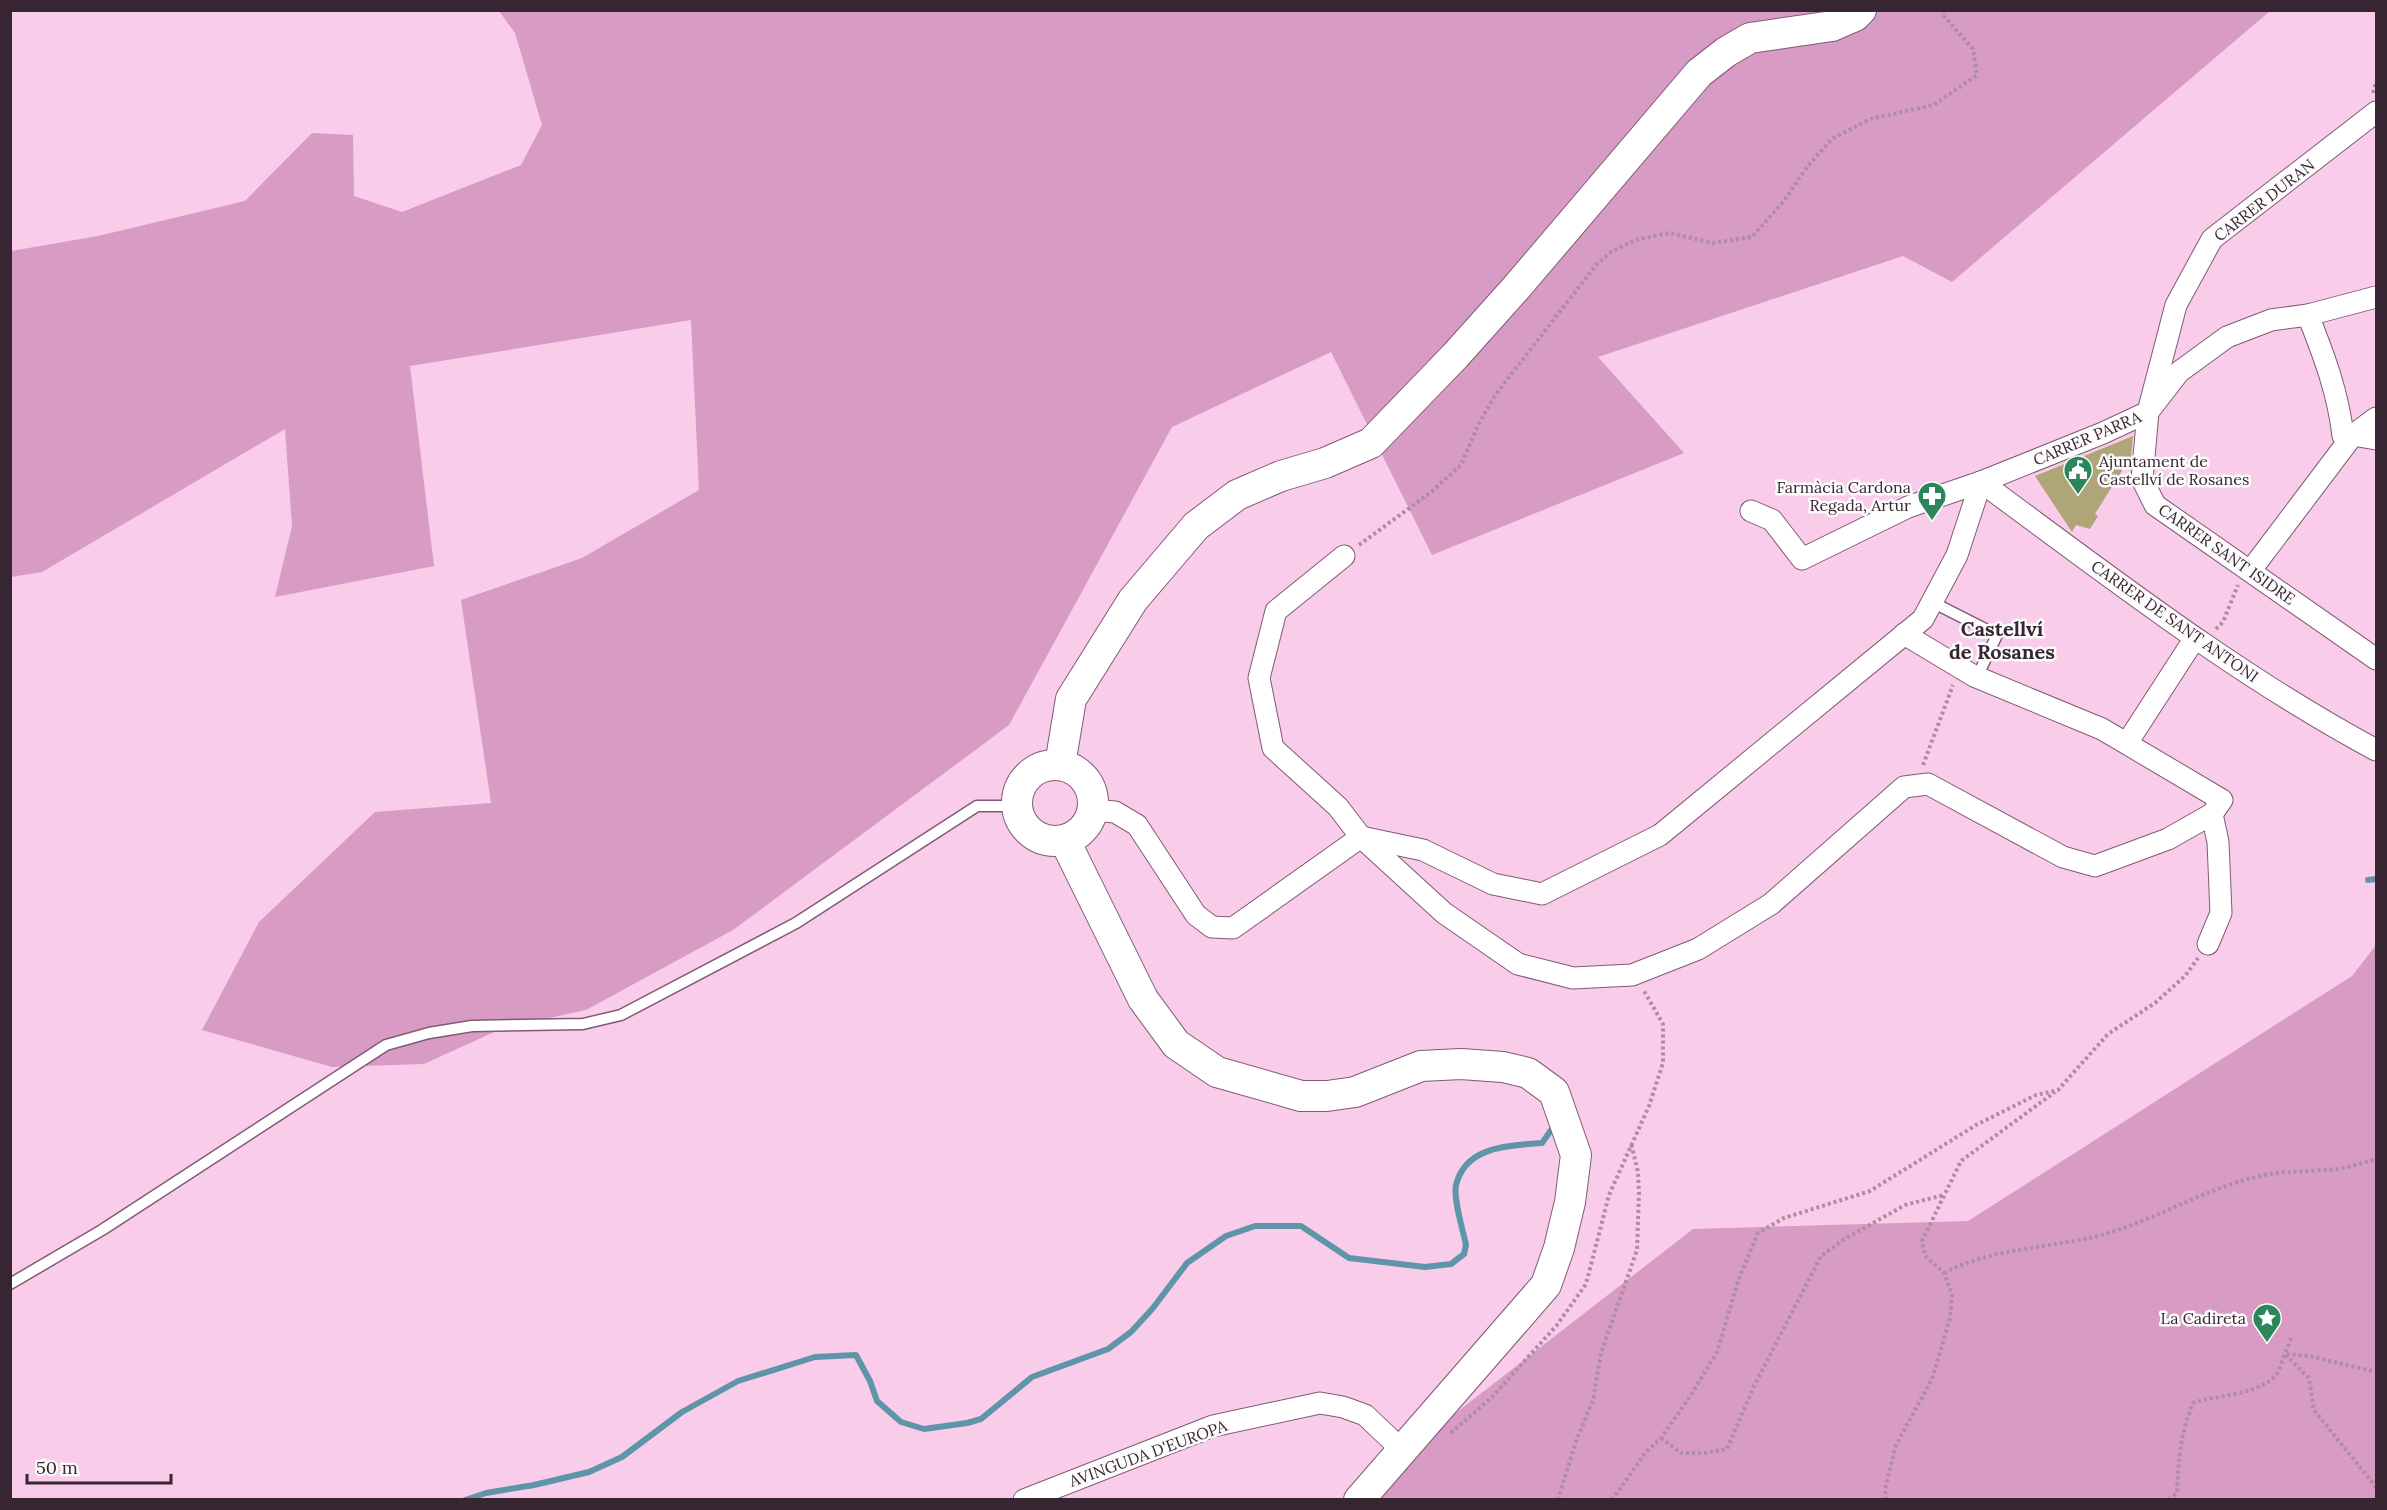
<svg xmlns="http://www.w3.org/2000/svg" width="2387" height="1510" font-family="Lora,serif">
<style>
.green{fill:#d79bc4}
.lines{fill:none;stroke-linecap:round;stroke-linejoin:round}
.stream{stroke:#5e95a9;stroke-width:6}
.building{fill:#aea677}
.lane-casing{stroke:#815a75;stroke-width:13}
.street-casing{stroke:#815a75;stroke-width:23}
.secondary-casing{stroke:#815a75;stroke-width:32}
.path{stroke:#ae8ca2;stroke-width:4;stroke-dasharray:3 3;stroke-linecap:butt}
.lane{stroke:#fff;stroke-width:10}
.street{stroke:#fff;stroke-width:21}
.secondary{stroke:#fff;stroke-width:30}
.labels{text-anchor:middle;dominant-baseline:central;stroke-width:5;stroke-linejoin:round;paint-order:stroke}
.street-label{font-size:16px;fill:#372631;stroke:#fcfcfc}
.poi-label{font-size:16px;fill:#372631;stroke:#fcfcfc;text-anchor:end}
.quarter-label{font-size:20px;font-weight:bold;fill:#372631;stroke:#fcfcfc}
</style>
<rect width="100%" height="100%" fill="#f9ccea"/>
<g class="green">
<polygon points="499,11 2270,11 1952,282 1903,256 1598,357 1684,453 1432,555 1331,352 1172,427 1009,725 733,930 586,1010 503,1028 424,1064 332,1067 202,1030 259,922 375,812 491,803 461,600 582,558 699,490 691,320 410,366 434,566 275,597 292,526 285,429 42,572 11,577 11,251 98,236 245,201 312,133 353,135 354,196 402,212 521,165 542,125 515,33"/>
<polygon points="2376,945 2376,1499 1347,1500 1354,1492 1693,1229 1968,1221 2352,976"/>
</g>
<g class="lines">
<g class="stream">
<polyline points="2368,880 2376,879"/>
<path d="M465,1500L486,1493L534,1485L589,1472L622,1457L682,1412L738,1381L815,1357L856,1355L870,1381L877,1401L901,1422L924,1429L967,1423L981,1419L1032,1377L1108,1349L1131,1332L1153,1308L1187,1263L1226,1236L1255,1226H1301L1349,1258L1425,1267L1451,1264L1464,1254L1466,1245C1463,1230 1453,1199 1456,1185C1466,1145 1510,1146 1542,1143L1554,1126"/>
</g>
</g>
<polygon class="building" points="2133,436 2131,456 2095,514 2098,516 2090,529 2076,525 2072,532 2035,476"/>
<g class="lines">
<g class="lane-casing">
<g id="lane">
<polyline points="1932,602 1997,635 1977,677"/>
<polyline points="10,1284 102,1230 386,1045 429,1033 472,1026 583,1024 621,1015 796,923 977,806 1016,806"/>
</g>
</g>
<g class="street-casing">
<g id="street">
<polyline points="2376,112 2212,239 2176,305 2148,412 2142,479 2155,505 2376,659"/>
<path d="M2308,315C2324,356 2338,392 2343,436L2353,435L2376,439"/>
<path d="M1981,482C2109,576 2236,675 2376,750"/>
<polyline points="1751,511 1772,520 1802,559 1908,507 1981,482 2103,433 2148,412 2179,372 2227,337 2271,320 2308,315 2376,297"/>
<polyline points="1344,556 1276,611 1259,678 1273,748 1338,807 1361,837 1444,913 1518,964 1573,978 1632,975 1698,949 1771,904 1904,787 1928,784 2063,857 2095,866 2168,839 2212,814 2222,800 2102,729 1974,676 1904,634"/>
<polyline points="2251,570 2353,435 2376,418"/>
<polyline points="2127,743 2195,638"/>
<polyline points="1093,810 1115,812 1137,825 1196,915 1212,927 1233,928 1361,837 1423,850 1493,884 1542,894 1660,835 1923,619 1957,555 1981,482"/>
<polyline points="2208,944 2221,913 2218,842 2212,814"/>
<polyline points="1024,1500 1213,1426 1320,1403 1343,1407 1365,1415 1401,1449"/>
</g>
</g>
<g class="secondary-casing">
<g id="secondary">
<polyline points="1060,765 1071,699 1133,600 1196,526 1237,495 1281,476 1325,463 1371,443 1455,356 1516,288 1699,73 1726,52 1750,38 1832,26 1855,16 1861,10"/>
<circle cx="1055" cy="803" r="38"/>
<polyline points="1065,841 1143,999 1176,1044 1217,1072 1301,1096 1327,1096 1355,1092 1421,1066 1461,1064 1503,1067 1528,1073 1554,1092 1576,1155 1570,1202 1559,1248 1546,1285 1359,1500"/>
</g>
</g>
<g class="path">
<polyline points="2373,93 2376,83"/>
<polyline points="1359,545 1430,493 1461,465 1479,423 1496,394 1596,265 1611,252 1635,240 1669,233 1713,243 1752,237 1783,202 1807,167 1832,139 1870,119 1934,105 1977,75 1973,49 1944,16 1944,10"/>
<polyline points="2216,629 2223,622 2238,585"/>
<polyline points="1923,765 1953,685"/>
<path d="M1944,1273C1989,1249 2045,1248 2094,1237C2151,1223 2202,1189 2260,1176C2282,1171 2301,1172 2323,1170C2340,1170 2360,1164 2376,1159"/>
<polyline points="2291,1338 2285,1354 2309,1378 2314,1410 2376,1487"/>
<polyline points="1451,1433 1492,1397 1557,1325 1586,1284 1609,1195 1649,1106 1663,1063 1663,1024 1644,991"/>
<polyline points="1661,1438 1681,1453 1705,1453 1727,1449 1754,1386 1821,1256 1843,1240 1905,1205 1944,1195"/>
<polyline points="1558,1500 1576,1441 1593,1400 1601,1353 1637,1250 1639,1192 1638,1172 1631,1143"/>
<polyline points="1612,1500 1646,1452 1661,1438 1689,1398 1717,1352 1738,1281 1758,1233 1784,1218 1870,1191 1976,1125 2036,1095 2058,1090 2108,1034 2155,1003 2185,976 2198,958"/>
<polyline points="1886,1500 1885,1489 1896,1445 1932,1379 1950,1318 1952,1295 1944,1273 1925,1256 1922,1241 1961,1161 2055,1092"/>
<path d="M2169,1500L2177,1493C2178,1462 2181,1431 2193,1403C2219,1394 2255,1396 2275,1376C2280,1371 2282,1360 2285,1354L2309,1356L2376,1372"/>
</g>
<use href="#lane" class="lane"/>
<use href="#street" class="street"/>
<use href="#secondary" class="secondary"/>
</g>
<defs>
<g id="civic-pin" transform="scale(1.5)"><path d="M0 17L-7.5 6A9.5 9.5 0 1 1 7.5 6Z" fill="#2c865c" stroke="#fcfcfc"/><path d="M-.6-6.5H3V-4.5H.6V-3L4-1V1h2V6H-6V1h2V-1L-.6-3ZM-1.2 2.5V6h2.4V2.5Z" fill="#fff"/></g>
<g id="pharmacy-pin" transform="scale(1.5)"><path d="M0 17L-7.5 6A9.5 9.5 0 1 1 7.5 6Z" fill="#2c865c" stroke="#fcfcfc"/><path d="M-2-6h4v4h4v4h-4v4h-4v-4h-4v-4h4Z" fill="#fff"/></g>
<g id="sight-pin" transform="scale(1.5)"><path d="M0 17L-7.5 6A9.5 9.5 0 1 1 7.5 6Z" fill="#2c865c" stroke="#fcfcfc"/><path d="M0-6L1.8-2.2L6-1.7L2.9 1.2L3.7 5.4L0 3.3L-3.7 5.4L-2.9 1.2L-6-1.7L-1.8-2.2Z" fill="#fff"/></g>
</defs>
<g fill-rule="evenodd">
<use href="#civic-pin" x="2078" y="470"/>
<use href="#pharmacy-pin" x="1932" y="496"/>
<use href="#sight-pin" x="2267" y="1318"/>
</g>
<g class="labels">
<g class="street-label">
<text transform="translate(2264 200) rotate(-38)">CARRER DURAN</text>
<text transform="translate(2087 438) rotate(-23)">CARRER PARRA</text>
<text transform="translate(2227 554) rotate(35)">CARRER SANT ISIDRE</text>
<text transform="translate(2175 621) rotate(35)">CARRER DE SANT ANTONI</text>
<text transform="translate(1148 1453) rotate(-20)">AVINGUDA D'EUROPA</text>
</g>
<g class="poi-label">
<text x="2099" y="461" text-anchor="start">Ajuntament de<tspan x="2099" dy="18">Castellví de Rosanes</tspan></text>
<text x="1911" y="487">Farmàcia Cardona<tspan x="1911" dy="18">Regada, Artur</tspan></text>
<text x="2246" y="1318">La Cadireta</text>
</g>
<g class="quarter-label">
<text x="2002" y="628">Castellví<tspan x="2002" dy="23">de Rosanes</tspan></text>
</g>
</g>
<rect width="2387" height="1510" fill="none" stroke="#372631" stroke-width="24"/>
<path d="M27 1474v9h144v-9" fill="none" stroke="#372631" stroke-width="3"/>
<text x="36" y="1474" font-size="18" fill="#372631" stroke="#fcfcfc" stroke-width="4.5" paint-order="stroke">50 m</text>
</svg>
